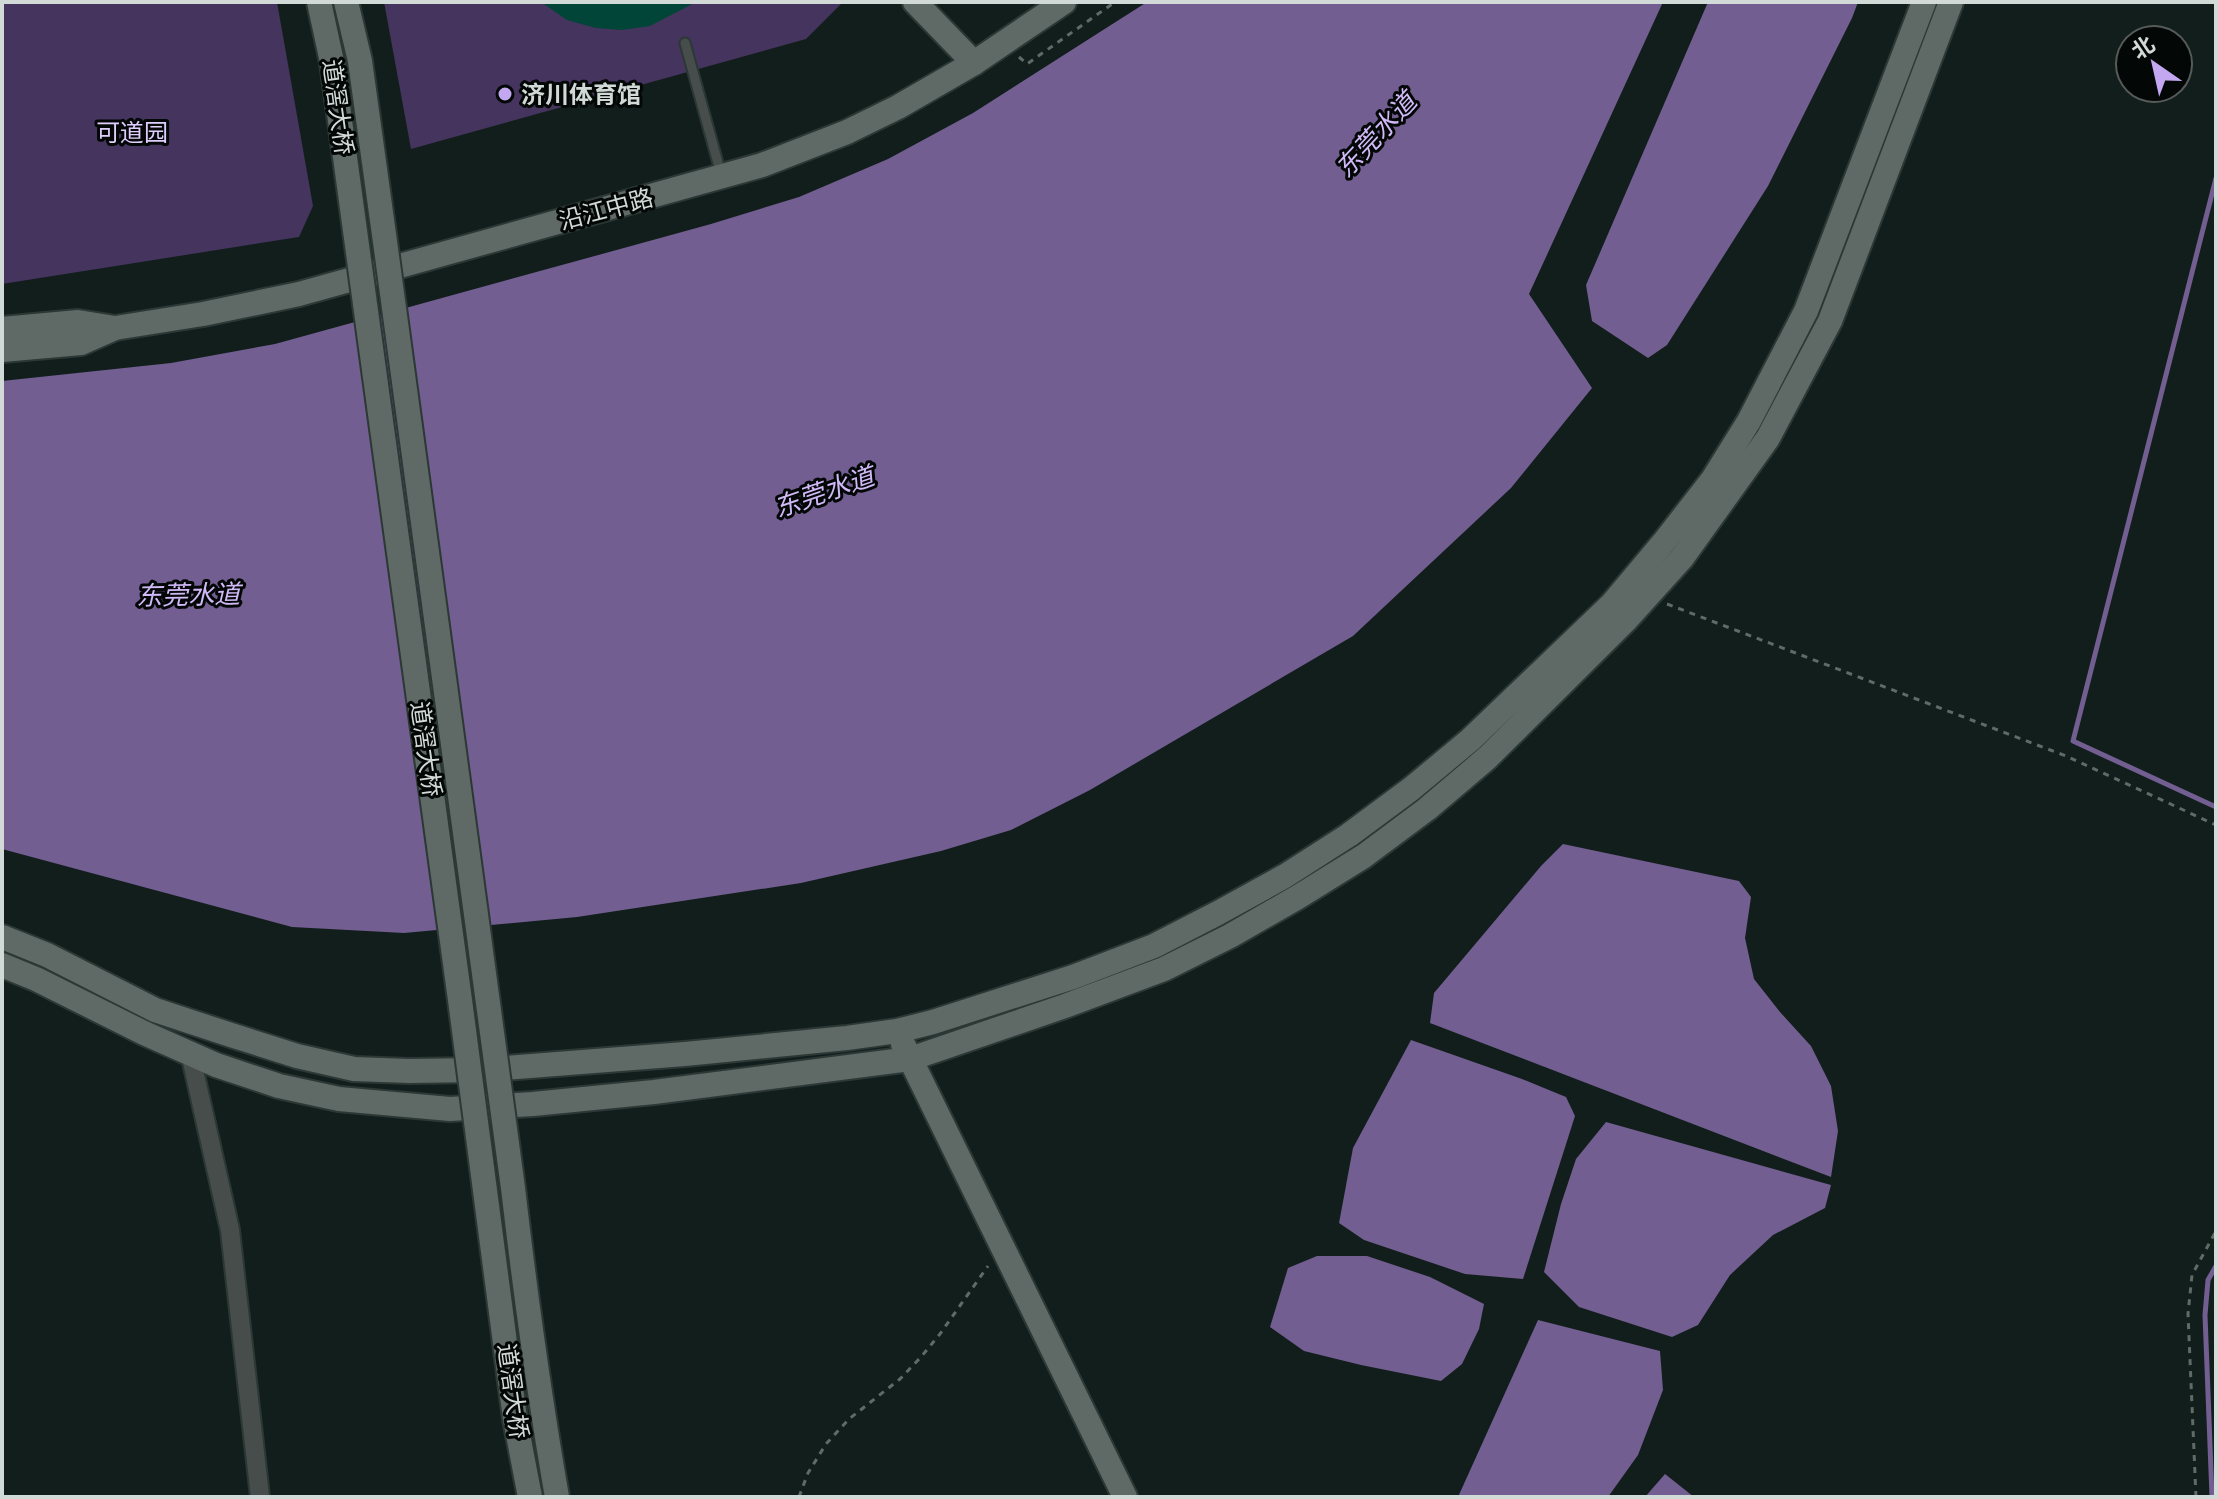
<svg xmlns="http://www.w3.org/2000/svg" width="2218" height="1499" font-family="Cabin,'Noto Sans SC',sans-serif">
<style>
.green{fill:#45345d}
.water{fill:#725e91}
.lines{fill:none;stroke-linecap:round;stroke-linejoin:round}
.stream{stroke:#725e91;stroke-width:5}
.building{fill:#004538}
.lane-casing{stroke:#2c3835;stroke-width:13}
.street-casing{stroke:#2c3835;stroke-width:22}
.secondary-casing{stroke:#2c3835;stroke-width:28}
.path{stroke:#606b68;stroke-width:3;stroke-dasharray:6 6;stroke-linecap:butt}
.lane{stroke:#474d4b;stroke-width:9}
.street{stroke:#474d4b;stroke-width:18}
.secondary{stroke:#5f6966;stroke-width:24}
.secondary-bridge-casing{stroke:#2c3835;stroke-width:28;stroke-linecap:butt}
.secondary-bridge{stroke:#5f6966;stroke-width:24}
.poi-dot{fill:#c4a7f1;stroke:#030706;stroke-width:3}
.labels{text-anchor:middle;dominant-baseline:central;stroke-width:6;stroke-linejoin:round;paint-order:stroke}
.poi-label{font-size:24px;font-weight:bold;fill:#d2dad8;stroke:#030706;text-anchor:start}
.street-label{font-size:24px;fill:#d2dad8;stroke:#030706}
.park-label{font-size:24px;fill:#dfcdfd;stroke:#030706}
.water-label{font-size:26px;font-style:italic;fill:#d1b9f8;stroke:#030706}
</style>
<rect width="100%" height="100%" fill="#111e1b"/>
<g class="green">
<polygon points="2,2 277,2 313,206 299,237 2,284"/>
<polygon points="384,2 843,2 806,39 411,149"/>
</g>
<g class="water">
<polygon points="1147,2 1663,2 1529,294 1592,388 1511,488 1353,636 1090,790 1011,830 941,851 801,883 577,917 404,933 292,927 2,849 2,381 171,363 275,344 711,224 799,197 888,159 973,113"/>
<polygon points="1708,2 1858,2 1852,18 1768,186 1667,345 1648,358 1592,321 1586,285"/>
<polygon points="1563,844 1739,881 1751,897 1745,938 1754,979 1780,1012 1811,1046 1831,1086 1838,1131 1831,1177 1430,1023 1434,993 1541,866"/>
<polygon points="1411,1040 1522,1079 1566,1097 1575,1116 1523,1279 1465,1274 1364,1240 1339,1223 1353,1148"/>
<polygon points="1606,1122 1831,1185 1825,1208 1773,1235 1730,1275 1698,1325 1672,1337 1579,1307 1544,1272 1561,1204 1576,1159"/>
<polygon points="1317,1256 1367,1256 1430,1277 1484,1304 1479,1329 1462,1364 1441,1381 1361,1365 1304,1351 1270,1327 1288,1268"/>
<polygon points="1538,1320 1660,1351 1663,1390 1638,1455 1608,1497 1458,1497"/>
<polygon points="1665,1474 1694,1497 1645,1497"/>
</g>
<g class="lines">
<g class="stream">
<polyline points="2216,178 2073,741 2216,807"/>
<polyline points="2212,1497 2205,1315 2208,1280 2216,1266"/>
</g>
</g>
<polygon class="building" points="541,2 696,2 650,26 622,30 596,28 567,20"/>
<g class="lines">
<g class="lane-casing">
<polyline id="lane" points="685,43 721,174"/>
</g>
<g class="street-casing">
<polyline id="street" points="190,1053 230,1230 260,1497"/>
</g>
<g class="secondary-casing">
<g id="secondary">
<polyline points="915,2 974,63"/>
<polyline points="2,329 78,322 115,328"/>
<polyline points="2,350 81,343 115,328 203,314 299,294 762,165 847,132 898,107 974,63 1064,2"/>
<polyline points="2,937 47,955 155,1010 231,1035 297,1056 354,1069 409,1071 479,1070 685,1054 847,1038 897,1031 933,1022 1073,977 1154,946 1218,913 1285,876 1349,835 1411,789 1470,740 1612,604 1664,542 1713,479 1749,421 1806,311 1924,2"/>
<polyline points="2,965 36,979 144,1033 216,1065 279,1086 339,1099 450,1109 533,1104 654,1092 910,1059 1065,1006 1164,969 1230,936 1298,897 1364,856 1427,809 1487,758 1626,620 1682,558 1768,438 1830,321 1951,2"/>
<polyline points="903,1044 1125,1497"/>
</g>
</g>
<g class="path">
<polyline points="1019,57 1027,64 1115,2"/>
<polyline points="1667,604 2066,756 2216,825"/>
<polyline points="799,1497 808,1473 826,1444 849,1419 900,1379 921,1357 940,1334 988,1266"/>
<polyline points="2196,1497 2188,1314 2192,1275 2216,1231"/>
</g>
<use href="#lane" class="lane"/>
<use href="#street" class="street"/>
<use href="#secondary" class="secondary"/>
<g class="secondary-bridge-casing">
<g id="secondary-bridge">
<polyline points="319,2 332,62 460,1000 515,1419 530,1497"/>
<path d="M346,2L360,61L386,249L513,1188C525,1291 539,1394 557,1497"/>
</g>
</g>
<use href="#secondary-bridge" class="secondary-bridge"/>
</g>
<circle class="poi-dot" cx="505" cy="94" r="8"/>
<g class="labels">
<g class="poi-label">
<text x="521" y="94">济川体育馆</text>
</g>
<g class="street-label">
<text transform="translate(338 107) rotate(82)">道滘大桥</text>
<text transform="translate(606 209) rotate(-15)">沿江中路</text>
<text transform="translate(426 749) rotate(82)">道滘大桥</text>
<text transform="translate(513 1391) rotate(82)">道滘大桥</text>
</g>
<g class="park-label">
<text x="132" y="132">可道园</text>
</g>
<g class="water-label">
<text transform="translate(1376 135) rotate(-47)">东莞水道</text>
<text transform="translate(824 492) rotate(-19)">东莞水道</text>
<text transform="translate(188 595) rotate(-1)">东莞水道</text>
</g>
</g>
<rect width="2218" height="1499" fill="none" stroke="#d2dad8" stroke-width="8"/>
<g transform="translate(2154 64) rotate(326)"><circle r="38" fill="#030706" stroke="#565b5a" stroke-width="2"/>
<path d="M0-6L14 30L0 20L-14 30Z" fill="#c4a7f1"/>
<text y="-12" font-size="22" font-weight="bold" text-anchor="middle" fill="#d2dad8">北</text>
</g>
</svg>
